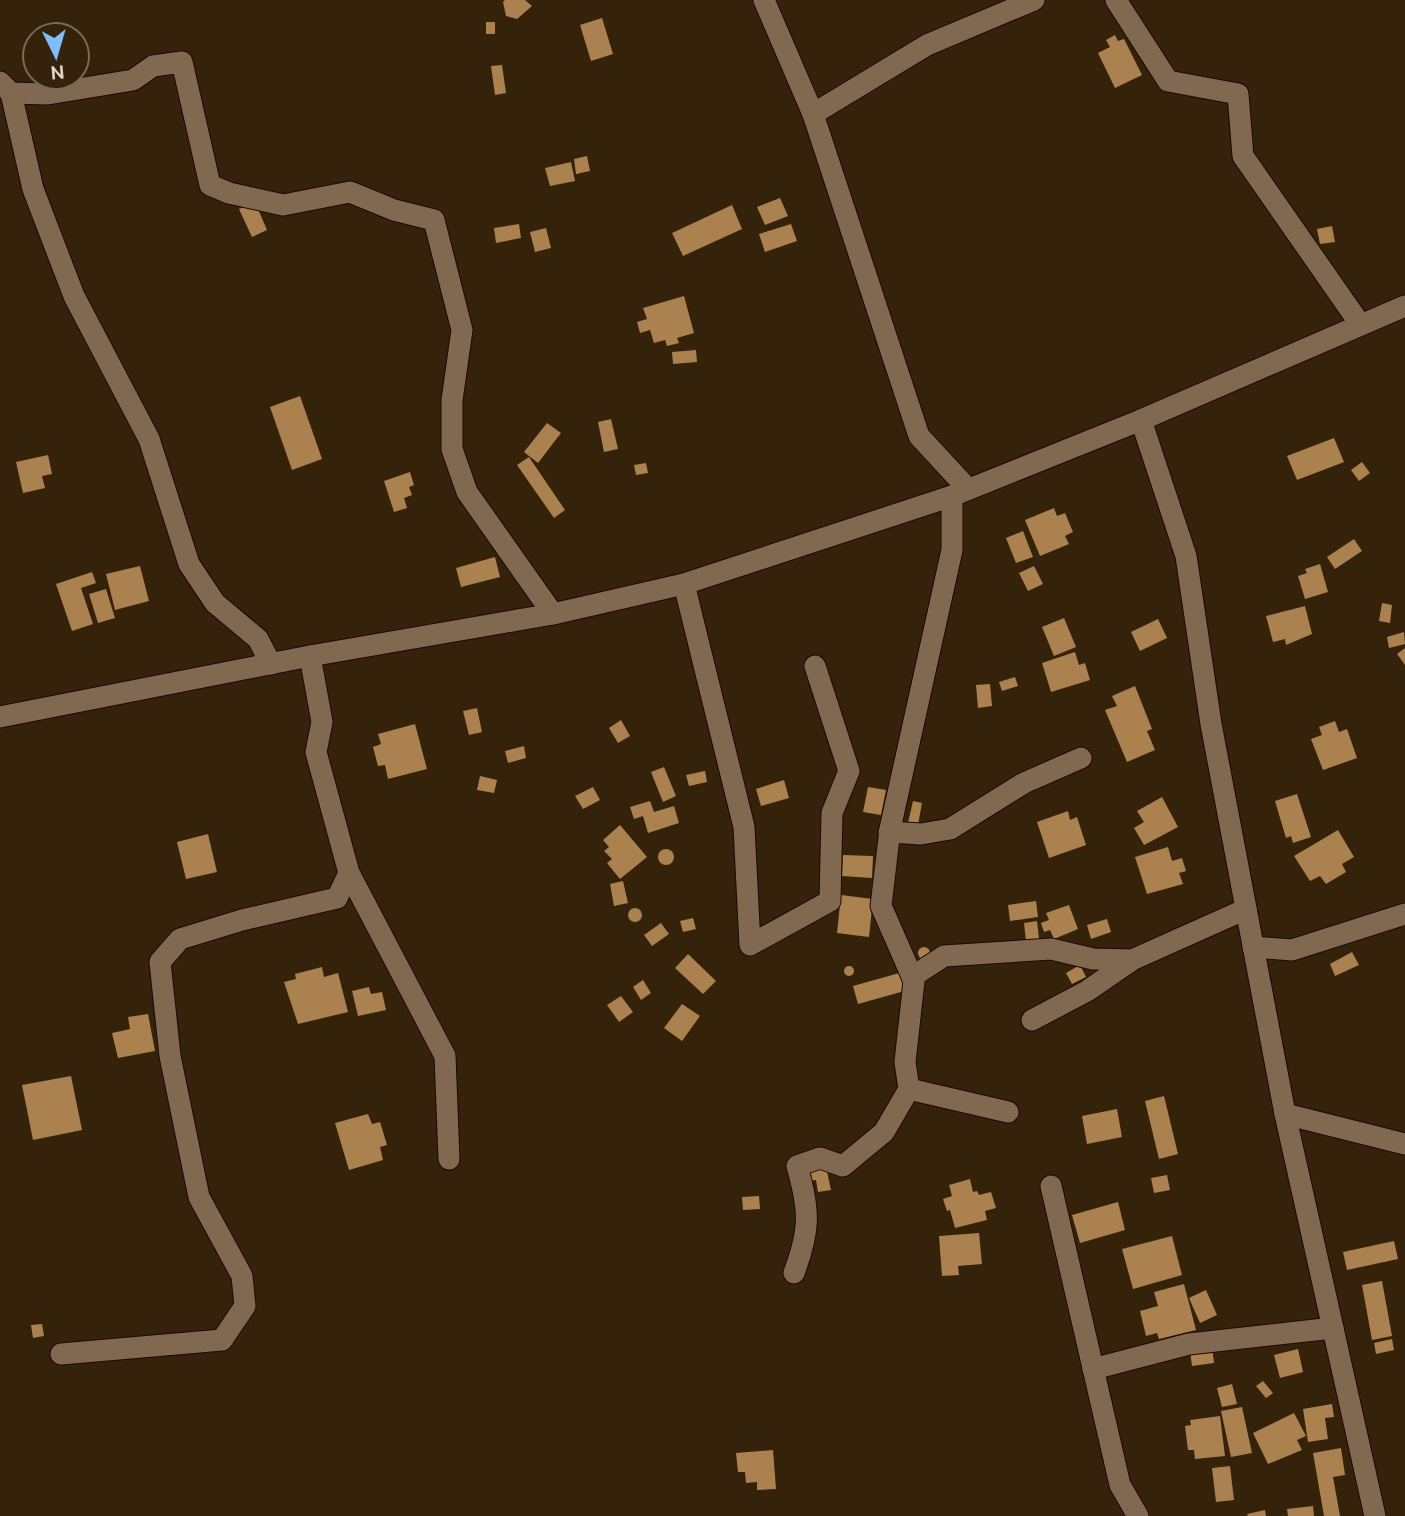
<svg xmlns="http://www.w3.org/2000/svg" width="1405" height="1516" font-family="Ubuntu,sans-serif">
<style>
.building{fill:#ac8150}
.lines{fill:none;stroke-linecap:round;stroke-linejoin:round}
.minor-casing{stroke:#1c0a00;stroke-width:23}
.tertiary-casing{stroke:#1c0a00;stroke-width:23}
.minor{stroke:#806950;stroke-width:21}
.tertiary{stroke:#806950;stroke-width:21}
</style>
<rect width="100%" height="100%" fill="#35220a"/>
<g class="building">
<polygon points="505,0 525,0 532,6 517,19 506,16 503,2"/>
<polygon points="602,18 613,54 591,61 580,25"/>
<rect x="486" y="22" width="9" height="12"/>
<polygon points="1115,35 1118,41 1124,39 1142,75 1115,88 1098,53 1110,47 1106,40"/>
<polygon points="502,65 506,93 495,95 491,66"/>
<polygon points="587,156 590,171 576,174 574,159"/>
<polygon points="571,162 575,181 550,186 545,168"/>
<polygon points="780,198 788,216 765,225 757,207"/>
<polygon points="255,202 267,230 252,237 239,209"/>
<polygon points="732,205 742,229 683,256 672,233"/>
<polygon points="519,224 521,238 496,243 494,228"/>
<polygon points="791,224 797,241 765,252 759,234"/>
<polygon points="1332,226 1335,242 1320,244 1317,229"/>
<polygon points="546,228 551,248 535,252 530,232"/>
<polygon points="684,296 694,333 677,338 679,343 667,346 665,340 654,343 650,330 640,333 637,322 647,319 643,308"/>
<polygon points="696,350 697,362 673,364 672,352"/>
<polygon points="300,396 322,459 292,470 270,407"/>
<polygon points="611,419 618,449 604,452 598,422"/>
<polygon points="547,423 561,433 538,463 524,452"/>
<polygon points="1334,438 1344,462 1297,480 1287,456"/>
<polygon points="48,455 52,474 42,476 45,488 23,493 16,462"/>
<polygon points="529,457 565,510 554,518 517,465"/>
<polygon points="1362,462 1370,473 1359,481 1351,470"/>
<polygon points="646,463 648,473 636,475 634,465"/>
<polygon points="410,472 414,485 409,487 412,495 404,498 407,508 394,512 384,481"/>
<polygon points="1054,508 1057,516 1065,513 1073,532 1065,536 1069,544 1040,556 1025,520"/>
<polygon points="1023,531 1033,557 1016,563 1006,538"/>
<polygon points="1354,539 1362,551 1335,569 1327,557"/>
<polygon points="495,557 500,577 461,587 456,568"/>
<polygon points="1320,564 1328,592 1305,599 1298,576 1307,573 1305,569"/>
<polygon points="140,566 149,601 115,610 106,574"/>
<polygon points="1034,566 1043,584 1028,591 1019,573"/>
<polygon points="92,572 96,583 81,588 93,624 72,631 56,584"/>
<polygon points="106,589 115,618 98,623 89,594"/>
<polygon points="1382,603 1392,605 1390,623 1379,621"/>
<polygon points="1305,606 1312,634 1286,645 1285,639 1273,642 1266,616"/>
<polygon points="1064,618 1076,647 1054,656 1042,627"/>
<polygon points="1158,619 1167,638 1140,651 1131,632"/>
<polygon points="1404,632 1405,644 1389,648 1387,637"/>
<polygon points="1405,648 1405,665 1397,654"/>
<polygon points="1075,652 1079,665 1085,663 1090,680 1051,692 1042,663"/>
<polygon points="1015,677 1018,686 1002,691 999,682"/>
<polygon points="990,684 992,706 978,708 976,685"/>
<polygon points="1135,686 1152,729 1147,731 1155,750 1127,762 1105,710 1117,706 1112,696"/>
<polygon points="477,708 482,732 469,735 463,711"/>
<polygon points="621,720 630,736 618,743 609,728"/>
<polygon points="1335,721 1339,732 1347,729 1357,758 1323,770 1311,739 1322,735 1319,727"/>
<polygon points="415,724 427,769 388,779 385,765 378,766 373,747 381,744 378,734"/>
<polygon points="524,746 526,758 508,763 505,751"/>
<polygon points="664,767 676,796 663,802 651,772"/>
<polygon points="705,771 707,782 689,786 686,775"/>
<polygon points="480,776 497,780 494,793 477,790"/>
<polygon points="784,780 789,798 761,806 756,789"/>
<polygon points="593,787 600,800 583,809 575,796"/>
<polygon points="868,787 886,790 881,815 863,812"/>
<polygon points="1297,794 1311,837 1293,843 1291,836 1286,838 1275,801"/>
<polygon points="1162,797 1178,827 1144,845 1134,828 1144,822 1137,811"/>
<polygon points="650,801 654,812 674,806 679,823 648,833 643,816 634,819 630,807"/>
<polygon points="913,801 922,803 918,825 908,823"/>
<polygon points="1068,811 1070,820 1077,817 1086,845 1049,858 1037,822"/>
<polygon points="620,825 647,857 620,879 607,863 612,859 604,851 609,847 603,840"/>
<polygon points="1338,830 1354,857 1342,864 1346,872 1326,884 1320,876 1310,881 1294,856"/>
<polygon points="208,834 217,872 186,879 177,842"/>
<polygon points="1168,847 1172,861 1182,858 1186,871 1179,873 1183,884 1147,894 1135,857"/>
<circle cx="666" cy="857" r="8"/>
<polygon points="843,855 873,856 872,878 842,876"/>
<polygon points="623,881 628,903 614,906 610,884"/>
<polygon points="841,895 873,899 869,937 837,933"/>
<polygon points="1036,901 1038,917 1010,921 1008,905"/>
<polygon points="1069,905 1078,929 1054,939 1050,930 1044,932 1041,923 1049,920 1046,913"/>
<circle cx="635" cy="915" r="7"/>
<polygon points="693,918 696,929 683,932 680,921"/>
<polygon points="1107,919 1111,932 1091,939 1087,925"/>
<polygon points="1037,921 1039,939 1026,941 1024,923"/>
<polygon points="661,923 669,934 652,946 644,935"/>
<circle cx="924" cy="953" r="6"/>
<polygon points="1352,952 1359,965 1335,976 1330,964"/>
<polygon points="688,954 716,981 703,994 675,968"/>
<polygon points="1080,965 1086,977 1072,984 1066,973"/>
<circle cx="849" cy="971" r="5"/>
<polygon points="322,967 324,977 338,973 348,1012 298,1024 284,982 296,979 295,974"/>
<polygon points="903,972 908,990 858,1004 853,986"/>
<polygon points="643,980 651,993 641,1000 633,987"/>
<polygon points="369,987 371,994 382,992 386,1010 358,1016 352,991"/>
<polygon points="621,996 633,1012 619,1022 607,1005"/>
<polygon points="682,1004 700,1016 682,1041 664,1028"/>
<polygon points="148,1014 155,1051 118,1058 112,1033 130,1029 128,1017"/>
<polygon points="71,1076 82,1130 33,1140 22,1085"/>
<polygon points="1164,1096 1178,1154 1159,1159 1145,1101"/>
<polygon points="1117,1109 1122,1137 1087,1144 1082,1116"/>
<polygon points="368,1114 372,1124 380,1122 387,1145 380,1147 383,1160 349,1170 335,1123"/>
<polygon points="826,1167 831,1190 818,1192 816,1180 809,1181 807,1170"/>
<polygon points="1167,1175 1170,1190 1154,1193 1151,1178"/>
<polygon points="970,1179 973,1192 977,1191 979,1195 991,1192 996,1208 985,1211 987,1220 955,1228 950,1210 947,1211 943,1199 952,1196 949,1185"/>
<polygon points="759,1196 760,1209 743,1210 742,1197"/>
<polygon points="1118,1202 1125,1230 1080,1243 1072,1215"/>
<polygon points="979,1233 982,1264 958,1266 959,1275 942,1276 939,1236"/>
<polygon points="1172,1236 1182,1275 1133,1289 1122,1249"/>
<polygon points="1394,1241 1398,1259 1347,1270 1343,1252"/>
<polygon points="1382,1281 1392,1336 1372,1340 1362,1285"/>
<polygon points="1184,1284 1196,1330 1159,1339 1157,1333 1146,1336 1140,1311 1158,1306 1154,1292"/>
<polygon points="1206,1290 1217,1315 1200,1323 1189,1298"/>
<polygon points="42,1324 44,1336 33,1338 31,1325"/>
<polygon points="1392,1339 1394,1350 1376,1354 1374,1343"/>
<polygon points="1212,1346 1214,1363 1192,1366 1190,1350"/>
<polygon points="1298,1349 1303,1372 1280,1378 1274,1355"/>
<polygon points="1263,1381 1273,1393 1266,1398 1256,1386"/>
<polygon points="1232,1384 1237,1404 1222,1407 1217,1388"/>
<polygon points="1332,1404 1334,1417 1325,1418 1328,1439 1308,1442 1303,1409"/>
<polygon points="1242,1407 1252,1453 1231,1457 1221,1411"/>
<polygon points="1294,1413 1306,1436 1297,1440 1302,1450 1268,1464 1253,1433"/>
<polygon points="1220,1416 1225,1456 1195,1459 1194,1450 1188,1450 1185,1426 1191,1425 1190,1420"/>
<polygon points="1341,1448 1345,1475 1333,1477 1340,1516 1324,1516 1313,1453"/>
<polygon points="773,1450 776,1489 757,1490 757,1482 746,1483 745,1472 738,1472 736,1453"/>
<polygon points="1230,1466 1234,1500 1216,1502 1212,1468"/>
<polygon points="1313,1506 1314,1516 1288,1516 1287,1509"/>
<polygon points="1265,1510 1266,1516 1248,1516 1247,1514"/>
</g>
<g class="lines">
<g class="minor-casing">
<g id="minor">
<polyline points="764,0 813,114 919,436 968,489"/>
<polyline points="1116,0 1168,81 1238,94 1243,156 1360,324"/>
<polyline points="0,82 11,93 48,94 133,80 153,66 182,62 210,185 229,193 283,205 350,192 394,210 434,220 462,330 452,400 452,449 467,492 553,614"/>
<polyline points="11,93 33,189 74,296 149,439 189,564 215,603 258,639 271,664"/>
<polyline points="813,114 927,45 1034,0"/>
<polyline points="1141,420 1186,556 1211,724 1285,1114 1375,1516"/>
<polyline points="952,496 952,550 890,829 881,906 914,981 905,1062 909,1089 1008,1112"/>
<polyline points="684,584 744,827 750,945 830,901 832,813 849,771 815,666"/>
<polyline points="889,832 921,834 950,829 1024,783 1081,758"/>
<polyline points="349,873 445,1056 449,1159"/>
<polyline points="1253,947 1292,950 1405,914"/>
<polyline points="912,977 944,956 1051,949 1093,959 1132,960"/>
<polyline points="1032,1020 1087,991 1132,960 1246,909"/>
<polyline points="1285,1114 1405,1144"/>
<polyline points="1051,1186 1120,1485 1138,1516"/>
<path d="M794,1273C810,1230 810,1211 797,1166L820,1158L843,1166L884,1132L909,1089"/>
<polyline points="61,1354 222,1340 245,1306 242,1276 199,1197 170,1056 160,962 180,939 242,920 337,898 349,873 316,752 322,722 310,656"/>
<polyline points="1093,1369 1189,1344 1333,1328"/>
</g>
</g>
<g class="tertiary-casing">
<polyline id="tertiary" points="0,717 310,656 553,614 684,584 952,496 1141,420 1405,306"/>
</g>
<use href="#minor" class="minor"/>
<use href="#tertiary" class="tertiary"/>
</g>
<g transform="translate(56 56) rotate(175)"><circle r="33" fill="#35220a" stroke="#7a6a56" stroke-width="2"/>
<path d="M0-5L12 26L0 18L-12 26Z" fill="#80bdfa"/>
<text y="-10" font-size="19" font-weight="bold" text-anchor="middle" fill="#e2d5c7">N</text>
</g>
</svg>
